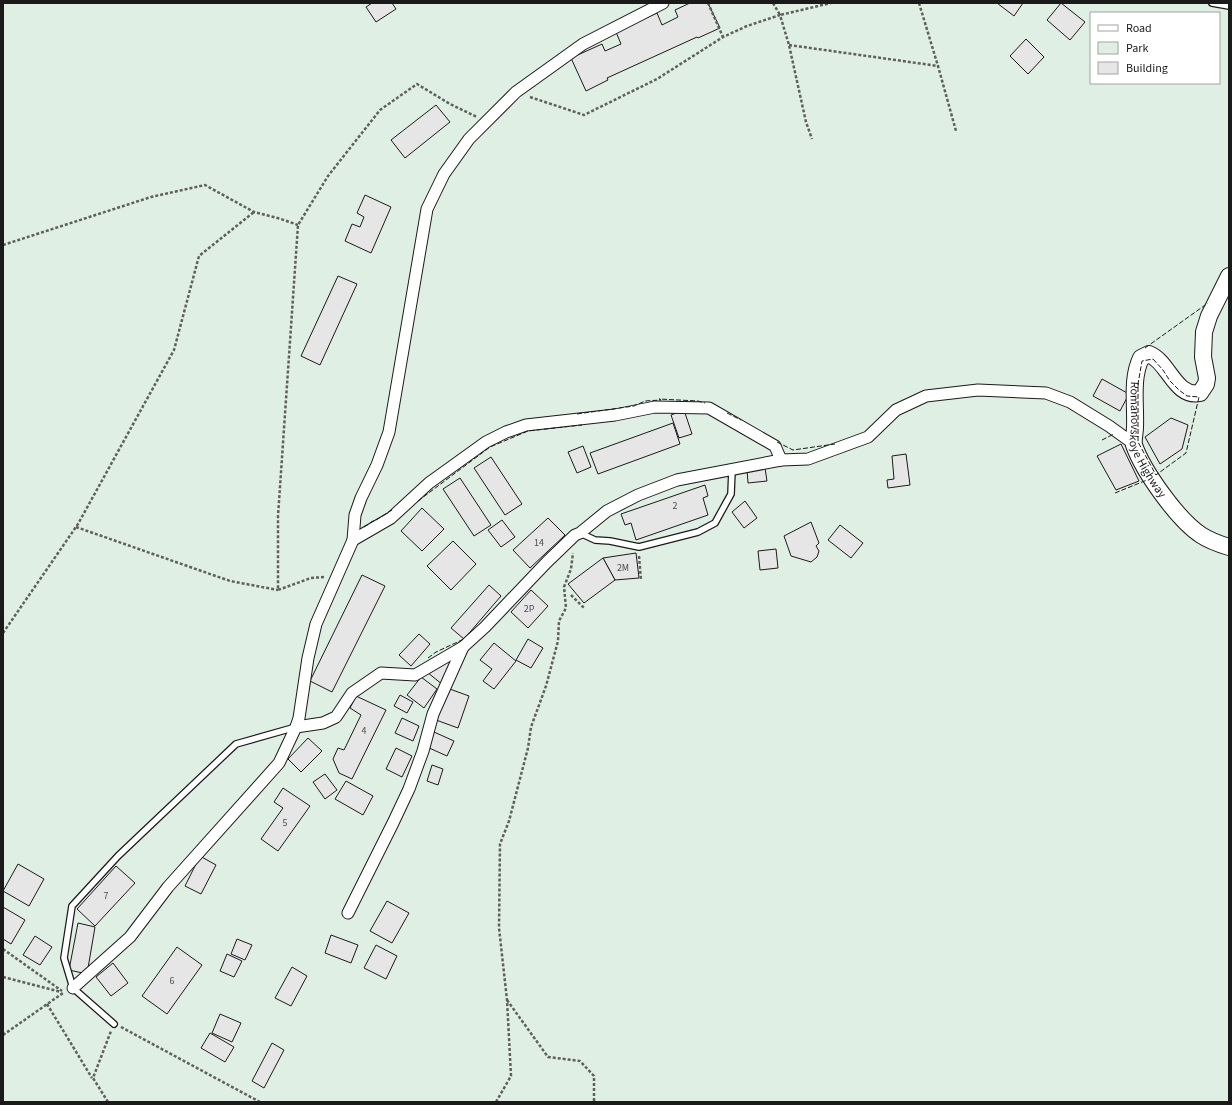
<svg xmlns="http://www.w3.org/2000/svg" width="1232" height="1105" font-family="'Source Sans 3',sans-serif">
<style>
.green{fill:#e0efe3;stroke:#6a6a6a;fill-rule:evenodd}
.building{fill:#e6e6e6;stroke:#1a1a1a}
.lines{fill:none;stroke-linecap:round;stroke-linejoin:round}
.lane-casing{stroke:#1a1a1a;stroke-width:8}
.street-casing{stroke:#1a1a1a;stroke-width:13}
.secondary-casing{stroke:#1a1a1a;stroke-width:18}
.path{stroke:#5f5f5f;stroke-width:2.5;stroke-dasharray:3 2;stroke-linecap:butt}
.lane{stroke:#fff;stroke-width:5.5}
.street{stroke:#fff;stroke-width:11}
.secondary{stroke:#fff;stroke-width:16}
.fence{stroke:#1a1a1a;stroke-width:1;stroke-dasharray:5 2;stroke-linecap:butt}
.labels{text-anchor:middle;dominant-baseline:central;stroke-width:3;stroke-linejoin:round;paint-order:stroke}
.number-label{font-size:10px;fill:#4d4d4d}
.street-label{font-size:12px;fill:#1a1a1a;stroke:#fff}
</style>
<rect width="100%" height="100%" fill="#fff"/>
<path class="green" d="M3,3H1229V1102H3ZM1091,13H1219V83H1091Z"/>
<g class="building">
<polygon points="372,3 392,3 396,9 376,22 366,7"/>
<polygon points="690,3 708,3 720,28 698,38 697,37 607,78 608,80 586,91 571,58 602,44 605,51 621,44 616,32 639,16 644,19 657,13 662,25 678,17 675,10"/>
<polygon points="997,3 1023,3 1014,16"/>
<polygon points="1061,3 1085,22 1070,40 1047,20"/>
<polygon points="1026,39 1044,57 1028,74 1010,56"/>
<polygon points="436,105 450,122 405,158 391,140"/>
<polygon points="365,195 391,207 371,253 345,241 352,224 360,227 364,217 357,213"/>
<polygon points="338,276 357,284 320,365 301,356"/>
<polygon points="1102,379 1129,394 1120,411 1093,396"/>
<polygon points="684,410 692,434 679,438 671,415"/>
<polygon points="1171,418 1188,425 1182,449 1160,464 1145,437"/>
<polygon points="673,423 680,444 598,474 590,453"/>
<polygon points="1121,444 1139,481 1116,490 1097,456"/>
<polygon points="583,446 591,467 577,473 568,452"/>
<polygon points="906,454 910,485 888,488 887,480 894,479 892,456"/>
<polygon points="491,457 522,504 505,515 474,468"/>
<polygon points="765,468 767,481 748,483 747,470"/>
<polygon points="460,478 491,525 474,536 443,489"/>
<polygon points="705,485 708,496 703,498 708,515 636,540 631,523 625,525 621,514"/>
<polygon points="745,501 757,518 744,528 732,512"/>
<polygon points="422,508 444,529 422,551 401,531"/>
<polygon points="548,518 565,535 530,568 513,550"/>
<polygon points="502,520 515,537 501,547 488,530"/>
<polygon points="811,522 819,543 816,546 819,551 817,557 811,562 791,556 784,536"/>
<polygon points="840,525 863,543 851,558 828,540"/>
<polygon points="453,541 476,564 451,590 427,566"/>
<polygon points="776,549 778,568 760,570 758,551"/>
<polygon points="636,553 639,578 615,580 603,558"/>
<polygon points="603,558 615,580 584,603 568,584"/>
<polygon points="362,575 385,586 332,692 310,681"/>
<polygon points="489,585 501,596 464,639 451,628"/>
<polygon points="531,590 548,606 528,628 511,612"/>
<polygon points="419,634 430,644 411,666 399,655"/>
<polygon points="528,639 543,648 531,668 516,660"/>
<polygon points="494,643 516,661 494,689 483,681 492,669 480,660"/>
<polygon points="454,658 443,685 427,672"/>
<polygon points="421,677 437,689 424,708 407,695"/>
<polygon points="447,688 469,696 458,728 436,720"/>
<polygon points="400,695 413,702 407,713 394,706"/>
<polygon points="356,696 386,710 352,779 339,773 333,759 338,748 344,750 361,715 350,708"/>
<polygon points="402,718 419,726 413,741 395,733"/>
<polygon points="434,732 454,741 447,756 427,747"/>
<polygon points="308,738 322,751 301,772 288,759"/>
<polygon points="396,748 412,756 402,777 386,769"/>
<polygon points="432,765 443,769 438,785 427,781"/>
<polygon points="325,774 337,790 325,799 313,782"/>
<polygon points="346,781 373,796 363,815 335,799"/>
<polygon points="283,788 310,806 278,851 261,839 283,808 274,802"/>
<polygon points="200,856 216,865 201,894 185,886"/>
<polygon points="18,864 44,879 29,906 3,891"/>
<polygon points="116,866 135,883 95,926 77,909"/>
<polygon points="387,901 409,913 392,943 370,931"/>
<polygon points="3,907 25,920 11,944 3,939"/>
<polygon points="78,923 95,927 87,974 69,970"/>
<polygon points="331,935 358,945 351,963 325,953"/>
<polygon points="35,936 52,947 40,965 23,955"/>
<polygon points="237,939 252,945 245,960 231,954"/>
<polygon points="376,945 397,956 386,979 364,968"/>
<polygon points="177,947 202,965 167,1014 142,996"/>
<polygon points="227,954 242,961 234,977 220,971"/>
<polygon points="113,963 128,983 111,996 96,977"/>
<polygon points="292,967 307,976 291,1006 275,998"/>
<polygon points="220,1014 241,1023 232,1042 212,1033"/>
<polygon points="210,1033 234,1047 225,1062 201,1048"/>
<polygon points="272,1043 284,1050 264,1088 252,1081"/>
</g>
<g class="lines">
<g class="lane-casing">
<g id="lane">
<polyline points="1212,3 1229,6"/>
<polyline points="580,533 595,540 610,541 639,547 698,532 715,523 731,494 732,470"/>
<polyline points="114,1024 73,988 64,958 72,906 118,856 236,744 296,727"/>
</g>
</g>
<g class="street-casing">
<g id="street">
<polyline points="353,540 391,518 429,483 486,442 506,432 526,425 615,415 655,407 709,408 775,446 781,460 808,459 868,437 896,410 926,396 978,390 1046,393 1070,402 1109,426 1134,444"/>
<polyline points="296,727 323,723 336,717 352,693 381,673 415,675 463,647 485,627 547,562 575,535 580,533 607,511 638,495 677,480 781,460"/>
<polyline points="348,913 393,823 409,789 423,751 433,714 463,647"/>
<polyline points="73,988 130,937 168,887 279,763 296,727 299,718 308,658 316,624 353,540 355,515 361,498 377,465 389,432 427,209 444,174 469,139 516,92 583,44 663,3"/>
</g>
</g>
<g class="secondary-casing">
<g id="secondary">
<path id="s1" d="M1229,276L1209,316L1204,332L1203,357L1207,378L1206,384L1200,393C1175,398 1169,362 1149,354L1141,358C1131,379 1136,404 1135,427C1135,433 1133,440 1134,445C1143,471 1178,520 1201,535C1210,541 1219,544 1229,547"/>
</g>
</g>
<g class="path">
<polyline points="708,3 723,37"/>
<polyline points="773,3 780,15 831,3"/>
<polyline points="919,3 938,66 956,131"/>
<polyline points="789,45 938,66"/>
<polyline points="530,97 584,115 657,79 723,37 747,26 780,15 789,45 806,122 812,139"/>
<polyline points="3,245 151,197 205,185 254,212 281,219 298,225"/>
<polyline points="76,527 230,581 278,590"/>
<polyline points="639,556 641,580"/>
<polyline points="324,577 311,578 278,590 278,516 298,225 328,176 380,110 417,84 450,104 477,117"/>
<polyline points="571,595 584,608"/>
<polyline points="3,633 78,524 174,350 199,256 254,212"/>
<polyline points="3,949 62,991"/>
<polyline points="3,977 61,992"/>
<polyline points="507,1000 548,1057 580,1061 594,1076 594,1102"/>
<polyline points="47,1004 92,1078"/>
<polyline points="121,1027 260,1102"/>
<polyline points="3,1035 63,993"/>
<polyline points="108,1102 93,1078 111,1031"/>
<polyline points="496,1102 511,1076 507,1000 499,928 500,844 509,821 528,748 531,727 546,686 558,641 559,621 566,608 564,587 571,569 573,553"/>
</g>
<use href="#lane" class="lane"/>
<use href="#street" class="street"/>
<use href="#secondary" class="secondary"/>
<g class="fence">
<polyline points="1145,348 1208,303"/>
<polygon points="1153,359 1163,370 1170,381 1179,390 1187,396 1199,397 1186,453 1156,475 1138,442 1138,384 1142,361"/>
<polyline points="727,413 741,420"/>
<polyline points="577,414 634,406 645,401 661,400 659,399 698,401 705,403"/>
<polyline points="1102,440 1114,434"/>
<polyline points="777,442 793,450 835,444"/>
<polyline points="1115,493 1147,480"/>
<polyline points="418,501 490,447 528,431 582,425"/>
<polyline points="364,527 369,524 371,522 376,520 392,510"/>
<polyline points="428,658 436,652 464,639"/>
</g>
</g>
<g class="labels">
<g class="number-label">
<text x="675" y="506">2</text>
<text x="539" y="543">14</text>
<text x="623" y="568">2М</text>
<text x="529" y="609">2Р</text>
<text x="364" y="731">4</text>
<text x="285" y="823">5</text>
<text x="106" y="896">7</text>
<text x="172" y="981">6</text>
</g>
<g class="street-label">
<text stroke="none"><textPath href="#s1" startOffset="287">Romanovskoye Highway</textPath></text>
</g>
</g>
<rect width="1232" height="1105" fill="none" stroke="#1a1a1a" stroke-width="8"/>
<rect x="1090" y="12" width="130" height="72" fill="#ffffff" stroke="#a3a3a3"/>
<rect x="1098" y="25" width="20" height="6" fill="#ffffff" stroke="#a3a3a3"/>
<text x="1126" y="32" font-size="12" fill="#1a1a1a">Road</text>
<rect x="1098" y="42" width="20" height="12" fill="#e0efe3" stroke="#a3a3a3"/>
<text x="1126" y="52" font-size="12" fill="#1a1a1a">Park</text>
<rect x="1098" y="62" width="20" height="12" fill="#e6e6e6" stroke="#a3a3a3"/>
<text x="1126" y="72" font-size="12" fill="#1a1a1a">Building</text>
</svg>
